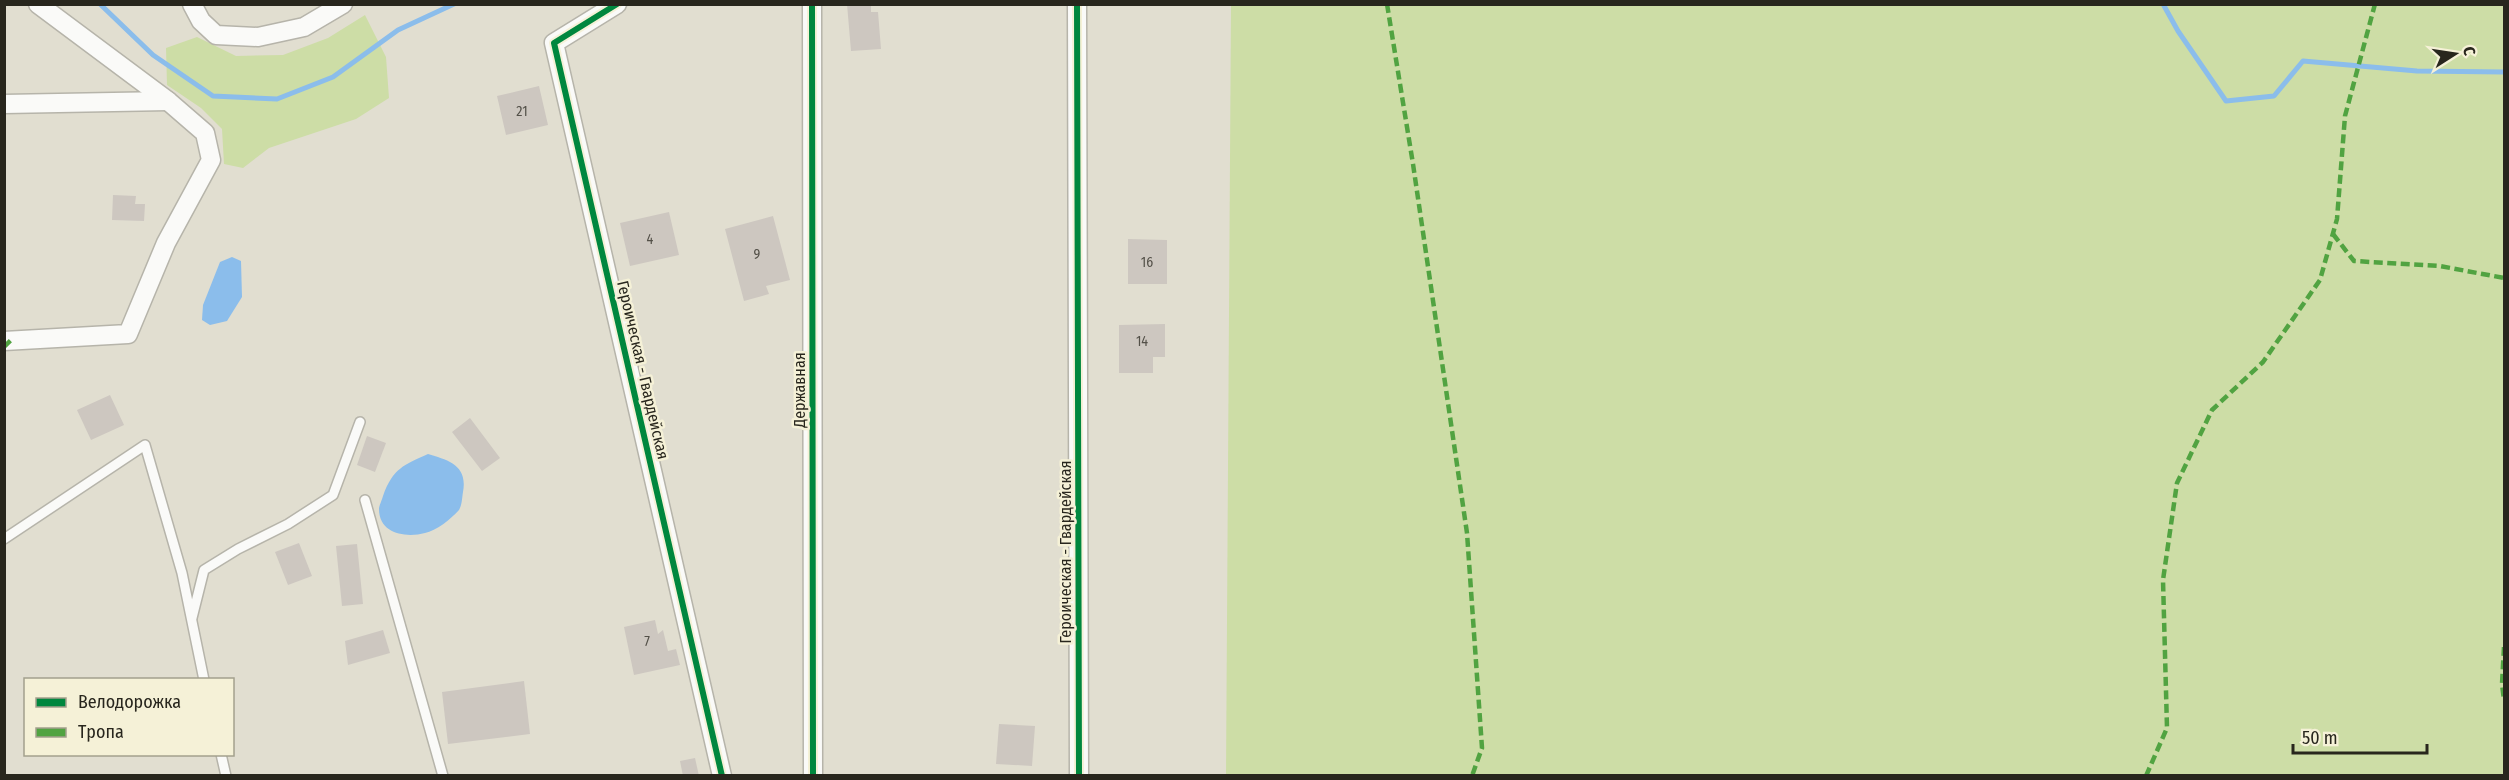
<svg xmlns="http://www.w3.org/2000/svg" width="2509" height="780" font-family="'Fira Sans Condensed',sans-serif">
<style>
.green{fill:#cddda6}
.water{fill:#8bbdeb}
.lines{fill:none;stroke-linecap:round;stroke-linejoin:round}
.stream{stroke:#8bbdeb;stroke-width:5}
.building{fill:#cdc7c0}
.service-casing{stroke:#b6b4aa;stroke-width:12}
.minor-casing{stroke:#b6b4aa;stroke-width:21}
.service{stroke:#fafaf8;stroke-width:9}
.minor{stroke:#fafaf8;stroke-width:18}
.quiet{stroke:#51a341;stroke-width:4.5;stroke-dasharray:9 4.5;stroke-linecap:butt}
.cycleway-casing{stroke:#f5f1d7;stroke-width:10}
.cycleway{stroke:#00873e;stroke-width:6}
.labels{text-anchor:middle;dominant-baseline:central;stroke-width:5;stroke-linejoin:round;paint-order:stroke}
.number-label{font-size:14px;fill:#535048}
.street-label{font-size:16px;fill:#28261d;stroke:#f5f1d7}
</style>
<rect width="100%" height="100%" fill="#e1ded0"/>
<g class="green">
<polygon points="1231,5 2504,5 2504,775 1226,775"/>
<polygon points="365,15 386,57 389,98 356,119 269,148 243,168 224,164 222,129 201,108 167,85 166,48 197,37 236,56 283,55 328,38"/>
</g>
<g class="water">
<polygon points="232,257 241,261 242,297 227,321 210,325 202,320 203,305 220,262"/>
<path d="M428,454C448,460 468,465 463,492C462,498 462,505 459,510C451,519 436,531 425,533C406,538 379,534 379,509C379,506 382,500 383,496C393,468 404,465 428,454Z"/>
</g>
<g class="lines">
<g class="stream">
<polyline points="100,4 153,55 213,96 277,99 333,77 398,30 454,4"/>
<polyline points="2163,4 2178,31 2226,101 2274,96 2303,61 2417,71 2504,72"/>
</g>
</g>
<g class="building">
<polygon points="847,4 871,4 871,12 878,12 881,49 851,51"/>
<polygon points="539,86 548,125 506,135 497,96"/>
<polygon points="113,195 136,196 135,204 145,204 144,221 112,220"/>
<polygon points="669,212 679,255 630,266 620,223"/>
<polygon points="773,216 790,280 766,286 769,294 744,301 725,229"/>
<polygon points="1128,239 1167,240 1167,284 1128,284"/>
<polygon points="1165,324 1165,357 1153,357 1153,373 1119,373 1119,325"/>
<polygon points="110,395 124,425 91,440 77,410"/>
<polygon points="470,418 500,458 482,471 452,432"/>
<polygon points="367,436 386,443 375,472 357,465"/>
<polygon points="299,543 312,576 288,585 275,552"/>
<polygon points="357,544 363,604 342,606 336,546"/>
<polygon points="655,620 658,634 663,630 668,651 676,649 680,665 634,675 624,627"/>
<polygon points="383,630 390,653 348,665 345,641"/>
<polygon points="524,681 530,734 448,744 442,692"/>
<polygon points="999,724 1035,726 1032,766 996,764"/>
<polygon points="695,758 699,776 683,776 680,761"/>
</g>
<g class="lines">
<g class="service-casing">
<g id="service">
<polyline points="365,500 443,776"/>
<polyline points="4,539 145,445 182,573 204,680"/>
<polyline points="192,618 204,570 238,549 288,524 333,495 360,422"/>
<polyline points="221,754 226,776"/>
</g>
</g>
<g class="minor-casing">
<g id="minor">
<polyline points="192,4 201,21 216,35 258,37 304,27 343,4"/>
<polyline points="617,4 554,43 722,776"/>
<polyline points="812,4 813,776"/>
<polyline points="1077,4 1079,776"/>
<polyline points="4,104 168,101"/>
<polyline points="4,341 128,334 166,243 211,160 205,133 168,101 38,4"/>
</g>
</g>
<use href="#service" class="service"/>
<use href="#minor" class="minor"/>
<g class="quiet">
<polyline points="1387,4 1413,164 1467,533 1482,748 1472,776"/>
<polyline points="2333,234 2354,261 2440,266 2504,278"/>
<polyline points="4,347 11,340"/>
<polyline points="2504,647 2502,684 2504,700"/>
<polyline points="2146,776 2167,728 2163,580 2177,483 2212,410 2263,362 2320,280 2337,219 2345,116 2375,4"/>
</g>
<g class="cycleway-casing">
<g id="cycleway">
<polyline points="617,4 554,43 722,776"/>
<polyline points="812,4 813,776"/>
<polyline points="1077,4 1079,776"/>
</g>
</g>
<use href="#cycleway" class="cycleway"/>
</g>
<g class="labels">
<g class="number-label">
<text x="522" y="111">21</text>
<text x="650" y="239">4</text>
<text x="757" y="254">9</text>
<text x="1147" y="262">16</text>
<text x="1142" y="341">14</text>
<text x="647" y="641">7</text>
</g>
<g class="street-label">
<text transform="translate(643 370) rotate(77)">Героическая - Гвардейская</text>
<text transform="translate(799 390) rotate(-90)">Державная</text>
<text transform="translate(1065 552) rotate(-90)">Героическая - Гвардейская</text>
</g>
</g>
<rect width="2509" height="780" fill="none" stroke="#28261d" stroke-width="12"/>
<rect x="24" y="678" width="210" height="78" fill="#f5f1d7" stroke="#a3a08d" stroke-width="1.5"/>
<rect x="36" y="698" width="30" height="9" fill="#00873e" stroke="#a3a08d" stroke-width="1.5"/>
<text x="78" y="708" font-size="18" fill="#28261d">Велодорожка</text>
<rect x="36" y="728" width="30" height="9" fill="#51a341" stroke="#a3a08d" stroke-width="1.5"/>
<text x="78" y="738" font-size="18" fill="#28261d">Тропа</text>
<g transform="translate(2455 54) rotate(78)" stroke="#f5f1d7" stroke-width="4.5" paint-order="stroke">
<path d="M0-4.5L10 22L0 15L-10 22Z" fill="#28261d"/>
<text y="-9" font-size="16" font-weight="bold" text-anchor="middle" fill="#28261d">С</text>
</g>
<path d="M2293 744v9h134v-9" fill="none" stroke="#28261d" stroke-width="3"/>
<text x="2302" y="744" font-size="18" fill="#28261d" stroke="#f5f1d7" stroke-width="4.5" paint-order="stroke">50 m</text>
</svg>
